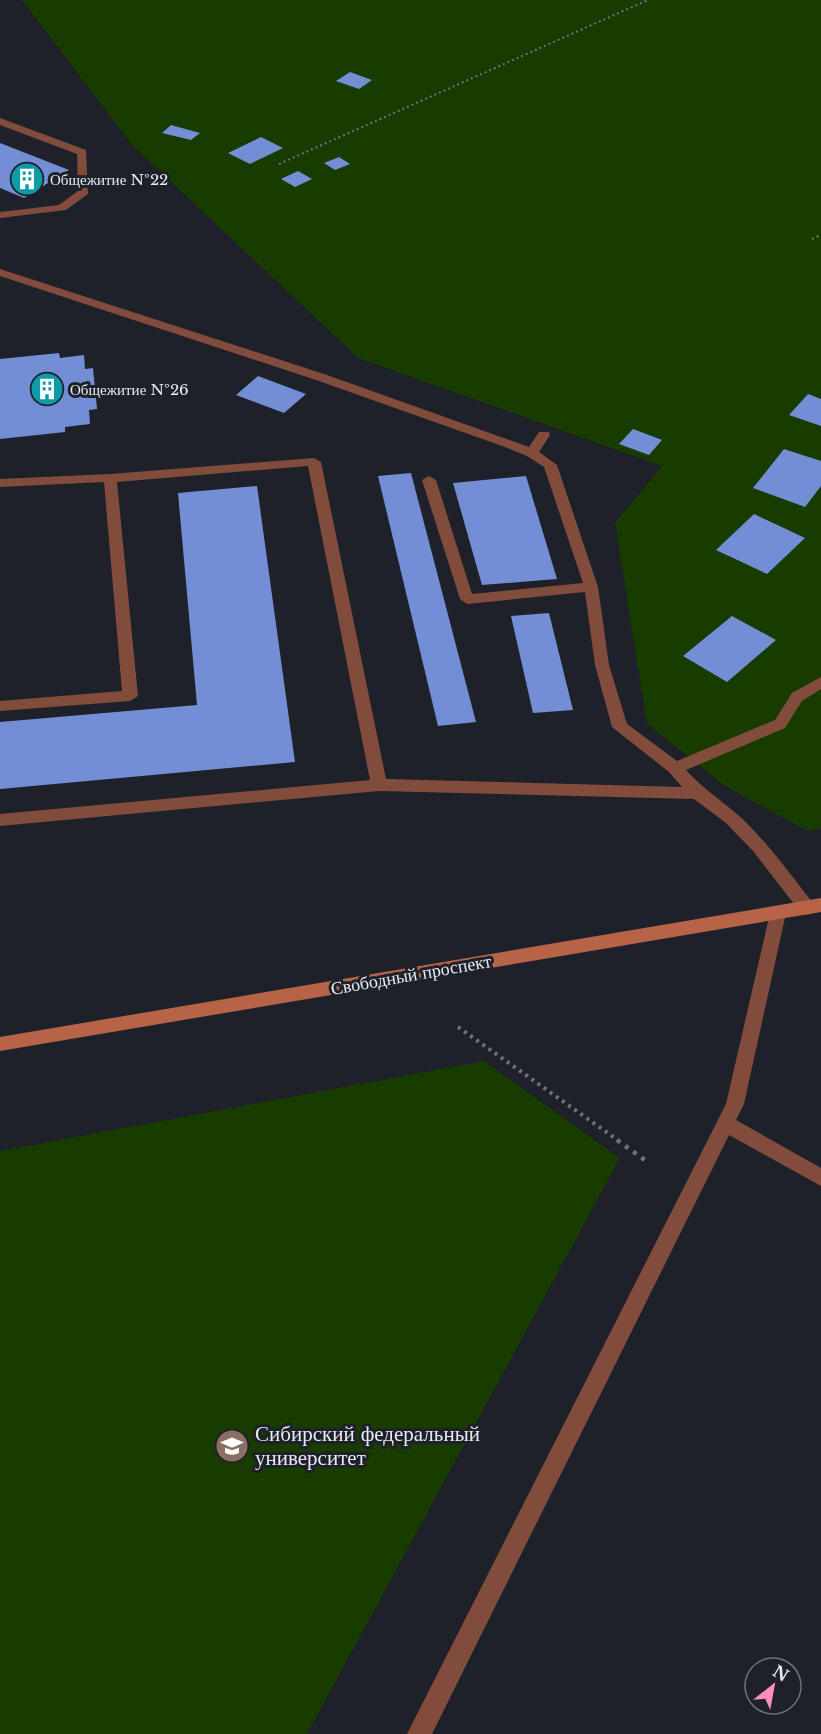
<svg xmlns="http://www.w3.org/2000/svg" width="821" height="1734" font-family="'Libre Baskerville',serif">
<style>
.green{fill:#183c00}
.building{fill:#738ed5}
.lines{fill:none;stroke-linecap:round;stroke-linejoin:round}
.path-far2{stroke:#6e7178;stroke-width:2;stroke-dasharray:2 3;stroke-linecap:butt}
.path-far1{stroke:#6e7178;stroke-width:4;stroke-dasharray:3 4.5;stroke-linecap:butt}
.path{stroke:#6e7178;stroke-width:4.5;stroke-dasharray:4 6;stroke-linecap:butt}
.service{fill:#814c3b;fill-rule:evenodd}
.secondary{fill:#b76347;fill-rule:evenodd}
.labels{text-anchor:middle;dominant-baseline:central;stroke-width:6;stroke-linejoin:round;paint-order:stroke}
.far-poi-label{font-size:15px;fill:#e9ebf0;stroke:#1e2129;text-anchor:start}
.street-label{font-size:18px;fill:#e9ebf0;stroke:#1e2129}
.near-poi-label{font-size:21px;fill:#e9ebf0;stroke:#1e2129;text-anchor:start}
</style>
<rect width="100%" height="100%" fill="#1e2129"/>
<g class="green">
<polygon points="22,0 821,0 821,828 808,831 725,786 647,724 615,523 662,466 358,358 132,145"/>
<polygon points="484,1061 620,1158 307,1734 0,1734 0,1151"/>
</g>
<g class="building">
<polygon points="350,72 372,80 359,89 336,81"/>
<polygon points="171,125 200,133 191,140 162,133"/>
<polygon points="261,137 283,148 250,164 228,153"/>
<polygon points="0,143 69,170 24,198 0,188"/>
<polygon points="339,157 350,164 335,170 324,163"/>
<polygon points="298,171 312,179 295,187 281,179"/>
<polygon points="59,353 60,358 84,355 85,369 93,368 97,409 89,410 90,424 65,427 65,432 0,439 0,359"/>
<polygon points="258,376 306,394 284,413 236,395"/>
<polygon points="808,394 821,399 821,426 789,415"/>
<polygon points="633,429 662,440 649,455 619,444"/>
<polygon points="784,449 821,461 821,486 805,507 753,488"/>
<polygon points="411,473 476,722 438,726 378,476"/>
<polygon points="526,476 557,579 482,585 453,483"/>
<polygon points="257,486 295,762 0,789 0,722 197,705 178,493"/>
<polygon points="754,514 805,538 767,574 716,550"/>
<polygon points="549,613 573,710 533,713 511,616"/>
<polygon points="732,616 776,640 727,682 683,656"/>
</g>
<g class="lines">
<g class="path-far2">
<polyline points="279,164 648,0"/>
<polyline points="812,239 821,235"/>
</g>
<polyline class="path-far1" points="458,1027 619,1141"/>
<polyline class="path" points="617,1140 649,1163"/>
<g class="service">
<polygon points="0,118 86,150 88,194 66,210 0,218 0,212 59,205 78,191 77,154 0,125"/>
<path d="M0,269L327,375L529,447L539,432H549L550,435L539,452L557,465L598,587L609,665L627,724L677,761L775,720L792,693L821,677V689L802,701L785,728L686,770C703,789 720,799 738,815C767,841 789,873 813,903L815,908L813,913L807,915L801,913L753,851L726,823L694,799L379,791L0,826V814L370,780L308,466L117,482L138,696L130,701L0,711V701L122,691L104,482L0,487V479L110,474L314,458L321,462L386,779L682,787L669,772L612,727L595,665L585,592L467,604L460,599L422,480L429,476L436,480L472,594L583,583L544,467L527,456L505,447L319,381L0,276Z"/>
<polygon points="778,906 784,908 786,913 744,1104 736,1120 821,1168 821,1186 729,1135 432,1734 407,1734 726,1104 770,913 772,908"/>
</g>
<polygon class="secondary" points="821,898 821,912 0,1051 0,1037"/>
</g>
<defs>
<g id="building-disc" transform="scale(1.725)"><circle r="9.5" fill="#0f9aa8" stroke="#1e2129"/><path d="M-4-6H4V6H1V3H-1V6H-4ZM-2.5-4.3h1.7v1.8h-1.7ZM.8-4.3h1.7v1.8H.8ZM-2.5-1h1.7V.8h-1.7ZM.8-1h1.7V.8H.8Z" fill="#fff"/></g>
<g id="university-disc" transform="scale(1.725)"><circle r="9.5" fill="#8d6e63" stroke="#1e2129"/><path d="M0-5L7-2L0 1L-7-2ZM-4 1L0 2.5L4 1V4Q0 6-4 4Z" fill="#fff"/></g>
</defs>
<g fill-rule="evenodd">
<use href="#building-disc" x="27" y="179"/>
<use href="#building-disc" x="47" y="389"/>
<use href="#university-disc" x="232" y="1446"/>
</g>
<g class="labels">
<g class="far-poi-label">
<text x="50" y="179">Общежитие №22</text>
<text x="70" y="389">Общежитие №26</text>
</g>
<g class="street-label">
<text transform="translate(411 975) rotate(-10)">Свободный проспект</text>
</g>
<g class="near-poi-label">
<text x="255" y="1434">Сибирский федеральный<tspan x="255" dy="24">университет</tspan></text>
</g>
</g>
<g transform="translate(773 1686) rotate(31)"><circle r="28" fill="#1e2129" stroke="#6f7279" stroke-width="1.5"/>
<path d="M0-4.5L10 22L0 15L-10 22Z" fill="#ff8ebb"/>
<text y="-9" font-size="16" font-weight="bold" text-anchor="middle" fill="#e9ebf0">N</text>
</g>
</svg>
